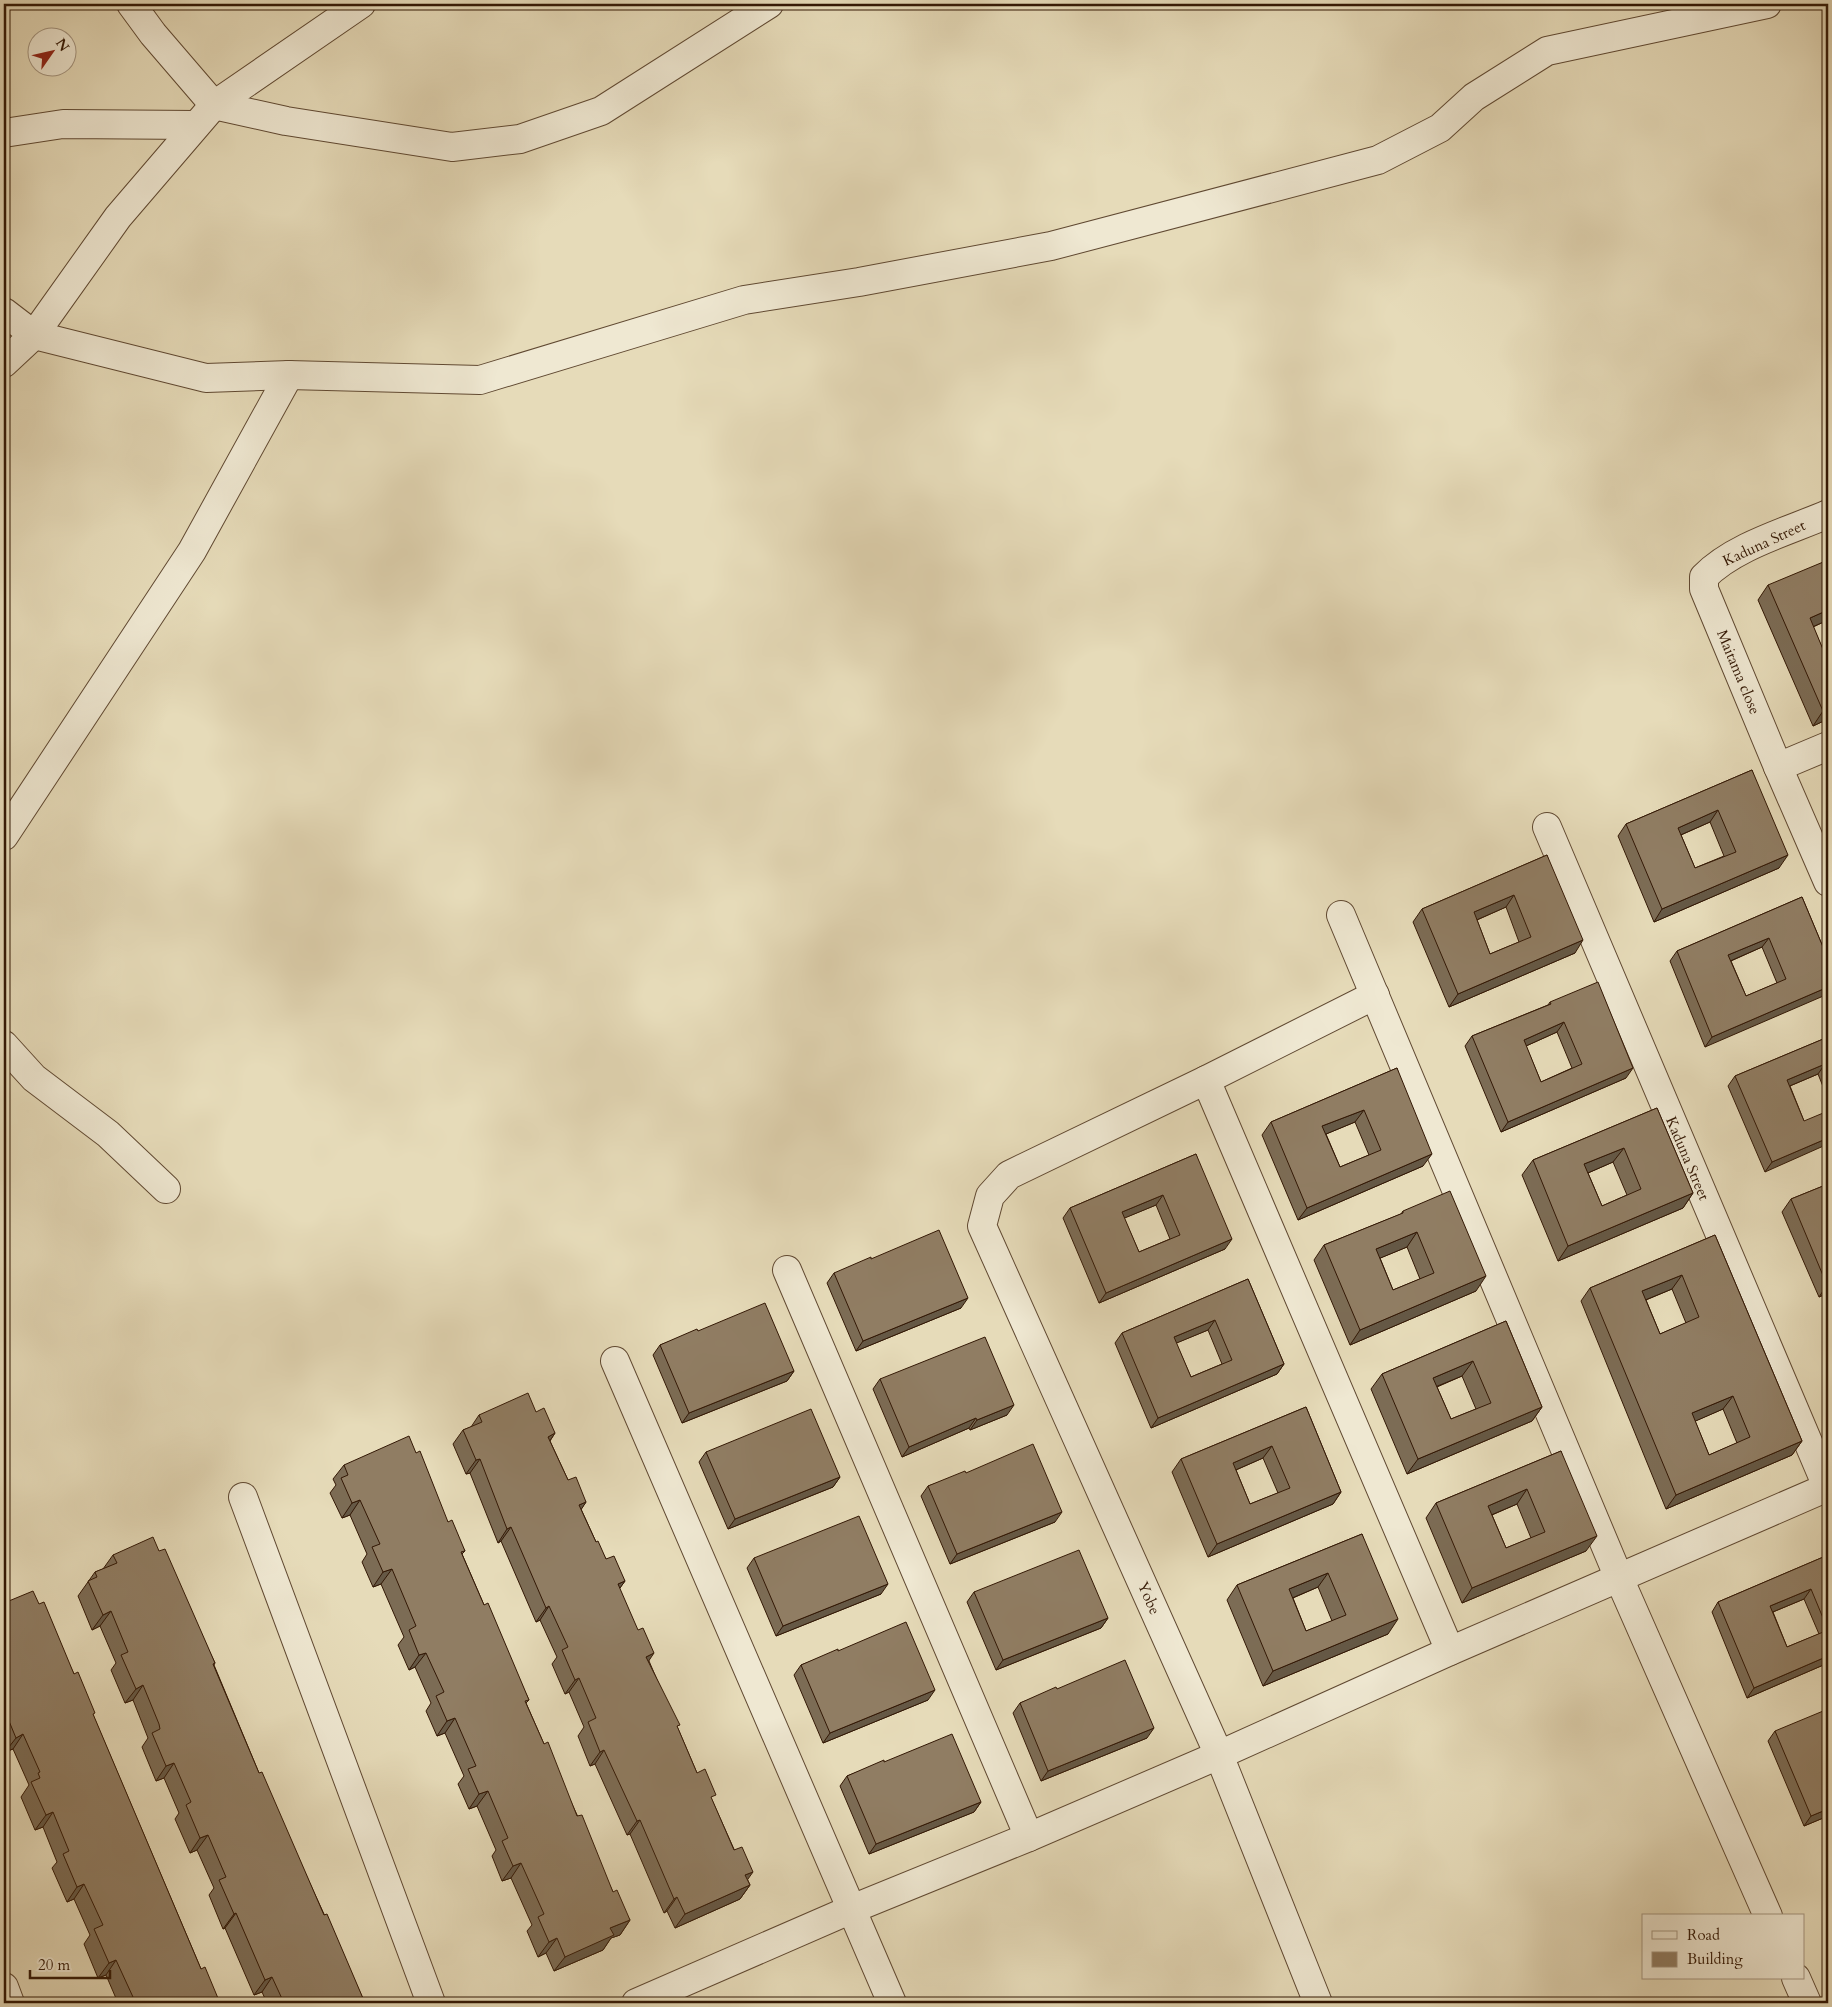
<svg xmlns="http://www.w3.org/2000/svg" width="1832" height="2007" font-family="Cardo,serif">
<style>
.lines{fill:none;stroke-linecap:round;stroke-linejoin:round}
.street-casing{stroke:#604932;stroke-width:30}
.street{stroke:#efe8d2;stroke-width:28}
.wall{fill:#7c6c55;stroke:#331805;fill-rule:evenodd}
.shaded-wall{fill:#655845;stroke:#331805}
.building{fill:#907d63;stroke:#331805;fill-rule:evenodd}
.labels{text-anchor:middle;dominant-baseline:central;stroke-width:5;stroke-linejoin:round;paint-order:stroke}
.street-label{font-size:15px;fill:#331805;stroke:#efe8d2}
</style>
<rect width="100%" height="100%" fill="#e6dbb9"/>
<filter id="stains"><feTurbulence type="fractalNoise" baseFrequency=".004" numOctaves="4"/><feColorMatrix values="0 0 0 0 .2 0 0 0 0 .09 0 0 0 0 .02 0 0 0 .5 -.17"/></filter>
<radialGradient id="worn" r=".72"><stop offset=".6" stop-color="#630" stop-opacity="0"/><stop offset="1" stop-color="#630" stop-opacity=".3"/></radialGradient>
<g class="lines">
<g class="street-casing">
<g id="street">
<polyline points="131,4 153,34 214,105 286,121 452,147 520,139 601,111 769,4"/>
<polyline points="4,133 63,124 196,125"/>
<polyline points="4,312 34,335 206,378 289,375 480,380 744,300 859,282 1051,246 1378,160 1440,128 1474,97 1547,51 1767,4"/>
<polyline points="4,363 34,335 118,217 214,105 361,4"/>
<path id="s1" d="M1828,514C1789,531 1734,546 1704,577V589L1778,767L1828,882"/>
<polyline points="1778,767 1828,746"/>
<path id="s2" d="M1547,827L1828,1489"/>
<polyline points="4,836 192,551 289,375"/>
<polyline points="1341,915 1619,1578 1768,1916"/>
<polyline points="4,1045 34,1078 108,1134 166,1189"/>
<polyline points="1206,1080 1450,1651"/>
<polyline points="787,1270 1029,1837"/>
<polyline points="615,1361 892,2003"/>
<polyline points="243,1497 431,2003"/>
<polyline points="1796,1978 1807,2003"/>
<polyline points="4,1987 10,2003"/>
<polyline points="636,2003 852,1909 1029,1837 1219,1755 1450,1651 1828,1487"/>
<polyline points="1318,2003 1219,1755 982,1226 990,1196 1009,1175 1206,1080 1375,995"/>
</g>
</g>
<use href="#street" class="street"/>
</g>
<g class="wall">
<polygon points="1768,585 1828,620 1813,627 1827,659 1828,658 1828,719 1813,726 1758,600"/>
<path d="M1752,770L1779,868L1654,922L1618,836L1626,824ZM1710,822L1724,856L1695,868L1681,835Z"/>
<path d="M1547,855L1575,953L1449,1007L1413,922L1422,909ZM1506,907L1519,942L1490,954L1477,920Z"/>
<path d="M1802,897L1828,959L1705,1047L1670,961L1677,951ZM1762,947L1777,983L1746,996L1731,961Z"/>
<path d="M1550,1002L1626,1078L1501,1132L1465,1046L1472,1036L1548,1005ZM1557,1032L1572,1068L1541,1082L1526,1046Z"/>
<polygon points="1828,1037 1828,1099 1818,1074 1790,1086 1804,1121 1765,1172 1728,1086 1735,1076"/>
<path d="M1397,1068L1423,1166L1298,1220L1262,1135L1271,1122ZM1355,1122L1369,1155L1340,1167L1326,1134Z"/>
<path d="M1657,1108L1693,1193L1683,1208L1558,1261L1522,1175L1533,1160ZM1613,1162L1627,1195L1602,1206L1588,1173Z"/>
<path d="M1196,1154L1225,1249L1099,1303L1063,1218L1070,1208ZM1156,1205L1170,1239L1139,1252L1124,1218Z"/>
<polygon points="1828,1184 1828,1293 1819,1297 1782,1212 1791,1199"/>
<path d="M1403,1211L1476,1291L1350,1345L1314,1260L1324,1245L1401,1214ZM1407,1247L1420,1279L1393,1290L1380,1258Z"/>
<path d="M1715,1235L1802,1441L1792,1455L1666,1509L1581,1301L1590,1288ZM1672,1289L1686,1323L1660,1334L1646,1300ZM1723,1409L1737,1443L1709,1455L1695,1421Z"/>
<polygon points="834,1273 961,1308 856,1351 827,1283"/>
<path d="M1248,1279L1284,1364L1277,1374L1151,1428L1115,1343L1122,1333ZM1208,1330L1222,1364L1191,1377L1176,1343Z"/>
<path d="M1506,1321L1542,1407L1532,1421L1407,1474L1371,1389L1382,1374ZM1462,1376L1476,1409L1451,1419L1437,1387Z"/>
<polygon points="698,1331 794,1371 787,1381 682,1423 653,1355 660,1345"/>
<polygon points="880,1379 1007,1415 970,1430 969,1428 902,1457 873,1389"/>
<path d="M1306,1407L1341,1492L1333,1504L1208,1557L1172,1472L1181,1459ZM1263,1458L1278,1493L1250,1504L1236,1470Z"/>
<polygon points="536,1412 555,1433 550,1441 568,1480 586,1502 581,1509 596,1542 606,1559 625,1581 619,1589 649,1661 697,1773 712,1800 750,1885 740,1899 675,1928 667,1911 664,1913 630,1834 627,1835 595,1764 590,1766 578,1736 584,1727 569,1692 565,1694 552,1664 557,1657 540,1620 536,1622 501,1541 498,1543 470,1473 466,1474 453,1444 463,1430 471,1427 479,1415"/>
<path d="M1561,1451L1586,1551L1462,1603L1426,1518L1436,1503ZM1517,1504L1531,1538L1506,1548L1492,1515Z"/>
<polygon points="706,1452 840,1477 833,1487 728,1529 699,1462"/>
<polygon points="344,1465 448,1522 465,1551 462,1554 484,1605 529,1700 526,1703 544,1744 613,1892 630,1920 620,1935 611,1938 603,1950 554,1971 546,1953 538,1957 527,1931 532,1925 511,1878 502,1881 492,1856 496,1850 477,1806 469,1809 458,1784 464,1776 445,1733 437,1736 426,1711 431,1703 415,1667 409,1670 398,1645 404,1637 381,1584 373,1587 362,1562 367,1554 350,1515 342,1518 330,1493 336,1485 333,1479"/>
<polygon points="966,1473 1055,1522 950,1564 921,1496 928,1486"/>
<path d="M1362,1534L1388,1634L1263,1686L1227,1600L1237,1585ZM1318,1587L1332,1621L1306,1631L1293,1598Z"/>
<polygon points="159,1551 215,1663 214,1665 259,1773 365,2003 267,2003 262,1992 254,1995 225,1928 223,1929 209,1895 214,1888 197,1850 190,1853 175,1819 179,1813 164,1778 156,1781 142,1747 148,1738 133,1700 125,1703 111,1670 116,1663 100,1626 92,1630 78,1596 95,1572 103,1569 113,1555"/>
<path d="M1828,1555V1663L1747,1698L1712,1612L1718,1602ZM1804,1599L1819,1634L1787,1647L1773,1612Z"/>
<polygon points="754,1558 881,1594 776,1636 747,1568"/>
<polygon points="974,1592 1108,1618 1101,1628 996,1670 967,1602"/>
<polygon points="4,1603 39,1604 74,1674 93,1715 201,1969 220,2003 118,2003 106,1975 98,1978 84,1944 90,1935 74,1899 67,1902 52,1868 57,1862 43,1827 35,1830 21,1797 29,1785 13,1749 5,1752 4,1748"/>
<polygon points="838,1651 928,1700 823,1743 794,1675 801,1665"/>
<polygon points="1057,1689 1147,1738 1041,1781 1013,1713 1020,1703"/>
<polygon points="1775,1731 1828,1816 1804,1826 1768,1741"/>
<polygon points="884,1762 981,1802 974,1812 869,1854 840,1786 847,1776"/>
<polygon points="1828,1863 1828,1882 1823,1870"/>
</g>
<g class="shaded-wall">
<polygon points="1828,610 1828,620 1799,633 1810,618"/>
<polygon points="1828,709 1828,719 1813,726 1823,711"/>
<polygon points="1718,810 1710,822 1669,840 1678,828"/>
<polygon points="1788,855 1779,868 1654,922 1662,909"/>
<polygon points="1514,895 1506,907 1465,925 1474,912"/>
<polygon points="1769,938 1762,947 1721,965 1728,955"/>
<polygon points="1583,940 1575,953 1449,1007 1458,994"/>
<polygon points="1828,987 1828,994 1705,1047 1712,1037"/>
<polygon points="1564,1022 1557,1032 1517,1050 1524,1040"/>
<polygon points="1825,1064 1818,1074 1780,1090 1787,1080"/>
<polygon points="1633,1068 1626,1078 1501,1132 1508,1122"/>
<polygon points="1364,1110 1355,1122 1314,1139 1322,1126"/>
<polygon points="1828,1138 1828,1144 1765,1172 1772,1162"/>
<polygon points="1624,1148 1613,1162 1574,1179 1584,1164"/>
<polygon points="1432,1154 1423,1166 1298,1220 1307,1208"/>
<polygon points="1693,1193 1683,1208 1558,1261 1568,1246"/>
<polygon points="1163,1195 1156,1205 1115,1222 1122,1212"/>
<polygon points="1417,1232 1407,1247 1366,1264 1376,1249"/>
<polygon points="1232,1239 1225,1249 1099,1303 1106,1293"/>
<polygon points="1682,1275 1672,1289 1633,1305 1642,1291"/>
<polygon points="1486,1276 1476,1291 1350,1345 1360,1330"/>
<polygon points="1827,1285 1828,1285 1828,1293 1819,1297"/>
<polygon points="968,1298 961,1308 856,1351 863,1341"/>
<polygon points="1215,1320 1208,1330 1167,1347 1174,1337"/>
<polygon points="1473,1361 1462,1376 1423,1392 1433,1378"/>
<polygon points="1284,1364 1277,1374 1151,1428 1158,1418"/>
<polygon points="794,1371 787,1381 682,1423 689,1413"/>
<polygon points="1733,1396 1723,1409 1682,1427 1692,1413"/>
<polygon points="1014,1405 1007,1415 970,1430 977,1420"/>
<polygon points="1542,1407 1532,1421 1407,1474 1418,1459"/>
<polygon points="976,1418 969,1428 902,1457 909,1447"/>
<polygon points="555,1433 545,1448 548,1437"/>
<polygon points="1802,1441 1792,1455 1666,1509 1676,1495"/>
<polygon points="1272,1446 1263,1458 1224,1475 1233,1463"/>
<polygon points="480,1459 470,1473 466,1474 476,1460"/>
<polygon points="840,1477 833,1487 728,1529 735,1519"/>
<polygon points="1527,1489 1517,1504 1477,1521 1488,1506"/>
<polygon points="1341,1492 1333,1504 1208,1557 1217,1544"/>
<polygon points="360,1500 350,1515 342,1518 352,1503"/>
<polygon points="586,1502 577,1516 579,1505"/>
<polygon points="1062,1512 1055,1522 950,1564 957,1554"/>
<polygon points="511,1527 501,1541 498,1543 507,1529"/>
<polygon points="1597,1536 1586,1551 1462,1603 1472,1588"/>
<polygon points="392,1569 381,1584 373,1587 383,1572"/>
<polygon points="1328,1573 1318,1587 1278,1604 1289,1589"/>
<polygon points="625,1581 615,1595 618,1584"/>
<polygon points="888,1584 881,1594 776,1636 783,1626"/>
<polygon points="1811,1589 1804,1599 1763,1616 1770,1606"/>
<polygon points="549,1606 540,1620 536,1622 546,1608"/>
<polygon points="111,1611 100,1626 92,1630 103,1615"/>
<polygon points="1108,1618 1101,1628 996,1670 1003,1660"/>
<polygon points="1398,1619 1388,1634 1263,1686 1273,1671"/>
<polygon points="426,1653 415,1667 409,1670 419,1655"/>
<polygon points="654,1653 644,1668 646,1657"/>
<polygon points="1828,1656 1828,1663 1747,1698 1754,1688"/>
<polygon points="579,1678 569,1692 565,1694 575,1680"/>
<polygon points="143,1685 133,1700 125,1703 136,1689"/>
<polygon points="935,1690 928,1700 823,1743 830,1733"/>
<polygon points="455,1718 445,1733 437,1736 447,1721"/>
<polygon points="1154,1728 1147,1738 1041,1781 1048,1771"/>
<polygon points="23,1734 13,1749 5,1752 16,1738"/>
<polygon points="604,1750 595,1764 590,1766 600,1752"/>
<polygon points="174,1763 164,1778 156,1781 166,1766"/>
<polygon points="488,1791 477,1806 469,1809 479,1794"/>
<polygon points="981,1802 974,1812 869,1854 876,1844"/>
<polygon points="1828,1809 1828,1816 1804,1826 1811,1816"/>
<polygon points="53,1812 43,1827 35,1830 46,1815"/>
<polygon points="640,1820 630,1834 627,1835 637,1821"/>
<polygon points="208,1835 197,1850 190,1853 200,1838"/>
<polygon points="521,1863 511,1878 502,1881 513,1866"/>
<polygon points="753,1872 743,1886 745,1875"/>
<polygon points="84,1884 74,1899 67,1902 77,1887"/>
<polygon points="750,1885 740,1899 675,1928 685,1914"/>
<polygon points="677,1897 667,1911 664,1913 674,1899"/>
<polygon points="236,1913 225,1928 223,1929 234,1914"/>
<polygon points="630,1920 620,1935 611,1938 603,1950 554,1971 565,1957 610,1928"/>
<polygon points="557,1938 546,1953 538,1957 549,1942"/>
<polygon points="116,1960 106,1975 98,1978 109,1963"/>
<polygon points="272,1977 262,1992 254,1995 265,1980"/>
</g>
<g class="building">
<polygon points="1828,560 1828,610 1810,618 1827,659 1828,658 1828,709 1823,711 1768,585"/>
<path d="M1752,770L1788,855L1662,909L1626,824ZM1718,810L1736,852L1695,868L1678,828Z"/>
<path d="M1547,855L1583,940L1458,994L1422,909ZM1514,895L1531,937L1490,954L1474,912Z"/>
<path d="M1802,897L1828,959V987L1712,1037L1677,951ZM1769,938L1786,979L1746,996L1728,955Z"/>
<path d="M1598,982L1633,1068L1508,1122L1472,1036L1551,1004L1550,1002ZM1564,1022L1582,1064L1541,1082L1524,1040Z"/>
<polygon points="1828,1037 1828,1072 1825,1064 1787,1080 1804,1121 1828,1111 1828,1138 1772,1162 1735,1076"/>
<path d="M1397,1068L1432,1154L1307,1208L1271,1122ZM1364,1110L1381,1150L1340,1167L1322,1126Z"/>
<path d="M1657,1108L1693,1193L1568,1246L1533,1160ZM1624,1148L1641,1189L1602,1206L1584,1164Z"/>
<path d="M1196,1154L1232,1239L1106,1293L1070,1208ZM1163,1195L1180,1235L1139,1252L1122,1212Z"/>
<polygon points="1828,1184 1828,1285 1827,1285 1791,1199"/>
<path d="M1450,1191L1486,1276L1360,1330L1324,1245L1403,1213V1211ZM1417,1232L1434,1273L1393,1290L1376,1249Z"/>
<polygon points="939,1230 968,1298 863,1341 834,1273 871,1257 871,1259"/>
<path d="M1715,1235L1802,1441L1676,1495L1590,1288ZM1682,1275L1699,1317L1660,1334L1642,1291ZM1733,1396L1750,1437L1709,1455L1692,1413Z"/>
<path d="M1248,1279L1284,1364L1158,1418L1122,1333ZM1215,1320L1232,1360L1191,1377L1174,1337Z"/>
<polygon points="765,1303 794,1371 689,1413 660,1345 697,1329 698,1331"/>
<path d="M1506,1321L1542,1407L1418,1459L1382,1374ZM1473,1361L1491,1403L1451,1419L1433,1378Z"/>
<polygon points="985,1337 1014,1405 977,1420 976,1418 909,1447 880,1379"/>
<polygon points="528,1393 536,1412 544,1408 555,1433 548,1437 568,1480 576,1477 586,1502 579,1505 596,1542 598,1541 606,1559 614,1556 625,1581 618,1584 638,1630 643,1628 654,1653 646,1657 680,1725 677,1726 697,1773 705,1769 716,1795 711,1797 734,1850 742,1847 753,1872 745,1875 750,1885 685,1914 677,1897 674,1899 640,1820 637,1821 604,1750 600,1752 588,1722 596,1718 579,1678 575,1680 562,1650 568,1647 549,1606 546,1608 511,1527 507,1529 480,1459 476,1460 463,1430 482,1422 479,1415"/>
<path d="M1306,1407L1341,1492L1217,1544L1181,1459ZM1272,1446L1290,1488L1250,1504L1233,1463Z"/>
<polygon points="811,1409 840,1477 735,1519 706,1452"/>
<polygon points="409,1436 416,1453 420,1451 448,1522 452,1520 465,1551 461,1552 484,1605 488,1603 529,1700 525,1701 544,1744 548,1742 577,1816 582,1815 613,1892 617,1890 630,1920 610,1928 614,1935 565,1957 557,1938 549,1942 538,1917 544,1914 521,1863 513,1866 502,1841 508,1838 488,1791 479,1794 468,1769 476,1766 455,1718 447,1721 436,1696 444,1692 426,1653 419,1655 409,1630 416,1626 392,1569 383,1572 372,1547 380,1544 360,1500 352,1503 341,1478 348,1475 344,1465"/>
<polygon points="1033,1444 1062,1512 957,1554 928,1486 965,1471 966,1473"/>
<path d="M1561,1451L1597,1536L1472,1588L1436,1503ZM1527,1489L1545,1532L1506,1548L1488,1506Z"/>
<polygon points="859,1516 888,1584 783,1626 754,1558"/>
<path d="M1362,1534L1398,1619L1273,1671L1237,1585ZM1328,1573L1346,1615L1306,1631L1289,1589Z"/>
<polygon points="153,1537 159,1551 165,1549 215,1663 213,1664 259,1773 262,1772 324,1915 327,1914 365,2003 284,2003 272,1977 265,1980 236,1913 234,1914 219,1880 226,1877 208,1835 200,1838 186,1805 191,1802 174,1763 166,1766 152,1733 160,1729 159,1724 143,1685 136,1689 121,1655 128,1652 111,1611 103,1615 88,1581 97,1577 95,1572 117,1563 113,1555"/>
<polygon points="1079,1550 1108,1618 1003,1660 974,1592"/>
<path d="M1828,1555V1656L1754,1688L1718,1602ZM1811,1589L1828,1630L1787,1647L1770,1606Z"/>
<polygon points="33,1591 39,1604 44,1602 74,1674 78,1672 95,1713 93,1714 201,1969 205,1967 220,2003 130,2003 128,1999 133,1997 116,1960 109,1963 94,1929 103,1925 84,1884 77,1887 63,1854 69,1851 53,1812 46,1815 31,1782 40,1778 38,1773 40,1772 23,1734 16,1738 4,1709 4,1703 5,1702 4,1699 4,1603"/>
<polygon points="906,1622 935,1690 830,1733 801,1665 838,1649 838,1651"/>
<polygon points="1125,1660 1154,1728 1048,1771 1020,1703 1056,1687 1057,1689"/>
<polygon points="1828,1709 1828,1734 1827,1735 1828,1737 1828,1809 1811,1816 1775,1731"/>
<polygon points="952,1734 981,1802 876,1844 847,1776 884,1760 884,1762"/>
</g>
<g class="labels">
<g class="street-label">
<text transform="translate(1764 543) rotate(-25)">Kaduna Street</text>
<text stroke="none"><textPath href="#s1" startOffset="242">Maitama close</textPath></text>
<text stroke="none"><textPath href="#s2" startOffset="360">Kaduna Street</textPath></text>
<text transform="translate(1149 1598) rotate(66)">Yobe</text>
</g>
</g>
<rect width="1832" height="2007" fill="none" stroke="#e6dbb9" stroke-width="20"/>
<rect x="5" y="5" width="1822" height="1997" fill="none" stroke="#331805" stroke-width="2.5"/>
<rect x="10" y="10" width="1812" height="1987" fill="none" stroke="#331805"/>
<rect x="1642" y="1914" width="162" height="65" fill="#efe8d2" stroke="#a49580"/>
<rect x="1652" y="1931" width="25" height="8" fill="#efe8d2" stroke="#a49580"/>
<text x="1687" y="1940" font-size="15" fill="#331805">Road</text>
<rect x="1652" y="1952" width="25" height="15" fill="#907d63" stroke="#a49580"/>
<text x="1687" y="1964" font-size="15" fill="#331805">Building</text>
<g transform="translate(52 52) rotate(56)"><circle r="24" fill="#efe8d2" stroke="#a49580"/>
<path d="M0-4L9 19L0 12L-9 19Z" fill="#8f2418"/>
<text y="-8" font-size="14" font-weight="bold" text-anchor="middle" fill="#331805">N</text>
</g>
<path d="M30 1970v8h80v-8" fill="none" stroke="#331805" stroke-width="2.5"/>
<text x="38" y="1970" font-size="15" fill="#331805" stroke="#efe8d2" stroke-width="4" paint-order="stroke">20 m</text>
<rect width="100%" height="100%" filter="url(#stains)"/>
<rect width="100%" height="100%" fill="url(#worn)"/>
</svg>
